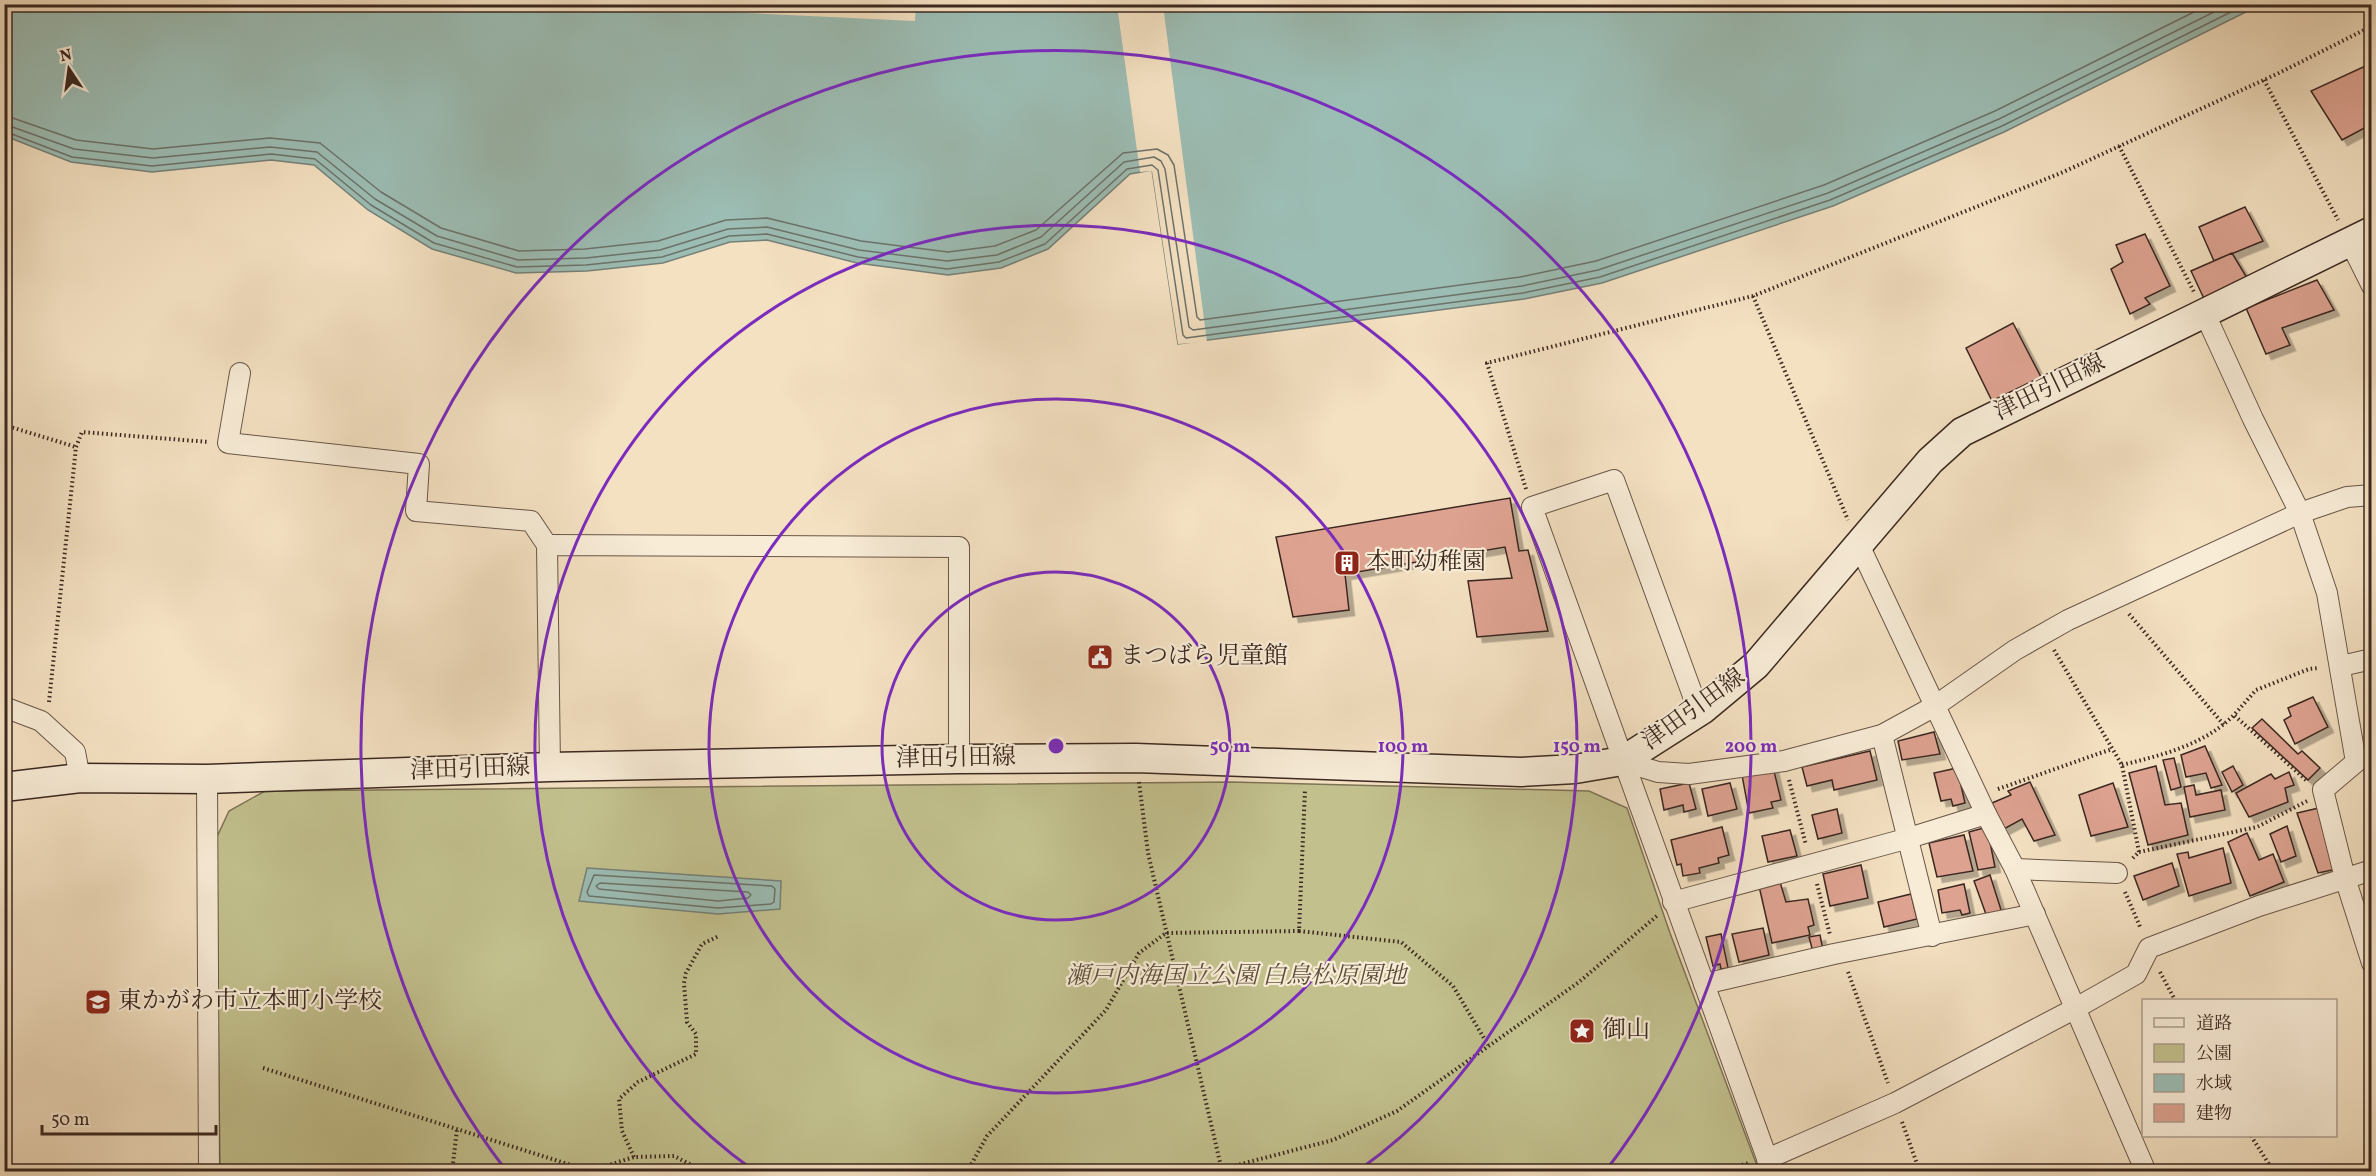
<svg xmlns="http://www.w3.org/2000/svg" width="2376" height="1176" font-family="Vollkorn,'Noto Serif JP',serif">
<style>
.green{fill:#c2c18e;stroke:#7e7457;stroke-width:1.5}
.water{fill:#9cbdb4;stroke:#758179;stroke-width:1.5}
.pier{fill:#f4e1c2}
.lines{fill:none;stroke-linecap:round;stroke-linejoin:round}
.shore{stroke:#6c726a;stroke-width:1.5}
.building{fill:#dda290;stroke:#3b2820;stroke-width:1.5;filter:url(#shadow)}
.minor-casing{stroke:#695648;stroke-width:22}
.secondary-casing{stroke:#3b2820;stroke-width:31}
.path{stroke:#3b2820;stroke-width:4;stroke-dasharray:1.5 3;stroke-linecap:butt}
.minor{stroke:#f8ecd7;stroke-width:20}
.secondary{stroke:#f8ecd7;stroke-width:28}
.ring{fill:none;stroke:#7b2cbf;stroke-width:3}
.labels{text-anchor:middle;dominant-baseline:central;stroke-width:4.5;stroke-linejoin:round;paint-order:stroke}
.street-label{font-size:24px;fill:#3b2820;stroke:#f8ecd7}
.poi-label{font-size:24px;fill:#3b2820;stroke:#f8ecd7;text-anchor:start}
.park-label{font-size:24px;font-style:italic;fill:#5d4e3c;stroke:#f8ecd7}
.centre{fill:#7b2cbf;stroke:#f8ecd7;stroke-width:3}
.ring-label{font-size:18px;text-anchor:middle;font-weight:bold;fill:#7b2cbf;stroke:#f8ecd7;stroke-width:4.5;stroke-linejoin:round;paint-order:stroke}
</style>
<defs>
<filter id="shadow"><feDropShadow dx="5.5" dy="5.5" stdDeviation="0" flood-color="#0004"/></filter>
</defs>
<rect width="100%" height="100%" fill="#f4e1c2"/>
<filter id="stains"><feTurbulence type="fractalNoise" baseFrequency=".00333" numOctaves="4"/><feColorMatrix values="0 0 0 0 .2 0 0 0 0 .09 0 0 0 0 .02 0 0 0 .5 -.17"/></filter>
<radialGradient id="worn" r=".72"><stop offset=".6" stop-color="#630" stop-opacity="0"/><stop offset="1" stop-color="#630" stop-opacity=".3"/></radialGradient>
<polygon class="green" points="1231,782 1589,791 1627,808 1670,933 1759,1171 220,1171 216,839 229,811 265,791"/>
<g class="water">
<polygon points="4,5 2260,5 2004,132 1833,206 1602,283 1524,299 1178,344 1152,170 1130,174 1048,249 1001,268 948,275 857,263 767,240 730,242 663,263 587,271 516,273 432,249 368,210 314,165 271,160 152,172 71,162 5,136"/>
<polygon points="587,868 781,881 780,909 718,914 579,901"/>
</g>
<g class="pier">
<polygon points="620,5 620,4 916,5 915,21 620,7"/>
<polygon points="1117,5 1163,5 1207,342 1178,344 1152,171 1140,172"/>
</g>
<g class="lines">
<g class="shore">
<polyline points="4,115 76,140 153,149 270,138 320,143 381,192 441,228 519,251 585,249 658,241 726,220 767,218 861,241 948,252 995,246 1036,230 1123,153 1157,149 1168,155 1174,165 1197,317 1200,320 1520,277 1596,261 1824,185 1995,111 2210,4"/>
<polyline points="4,124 74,149 153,158 270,147 317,152 375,199 437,236 518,260 586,258 660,250 728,229 767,227 859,250 947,261 997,255 1041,237 1124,162 1154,157 1161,161 1165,169 1189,327 1193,330 1522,286 1598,270 1828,193 1999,119 2230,4"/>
<polyline points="4,131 72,157 152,166 271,154 315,159 371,205 434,243 517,267 586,265 662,257 729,236 767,234 858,257 947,269 999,262 1045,244 1127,169 1152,165 1158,170 1183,335 1186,338 1523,293 1600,277 1830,200 2002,126 2247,4"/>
<polygon points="594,875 772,886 775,889 774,902 771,904 718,908 589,896 587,892"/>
<polygon points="600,883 748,892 751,895 748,898 718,901 599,889 596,886"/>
</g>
</g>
<g class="building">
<polygon points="2372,63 2372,124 2342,140 2311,91"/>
<polygon points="2245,207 2263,241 2214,261 2199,227"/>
<polygon points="2145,234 2170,286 2145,298 2150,304 2130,314 2111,269 2123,262 2116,245"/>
<polygon points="2232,253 2250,283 2207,305 2191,271"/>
<polygon points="2317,280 2334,310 2282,328 2290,345 2266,354 2246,308"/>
<polygon points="2013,323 2043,381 1993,403 1966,348"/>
<polygon points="1510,498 1519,551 1528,550 1548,631 1477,637 1468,581 1512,578 1505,547 1345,574 1349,610 1293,617 1276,537"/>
<polygon points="2313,697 2328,727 2295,744 2284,720 2291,716 2288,708"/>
<polygon points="2262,719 2298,754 2302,751 2320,768 2308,780 2252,728"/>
<polygon points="1934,732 1940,754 1902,760 1898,741"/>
<polygon points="2205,746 2222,785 2211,788 2206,773 2186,777 2181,755"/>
<polygon points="1870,751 1877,780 1834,790 1832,780 1807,786 1802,767"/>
<polygon points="2174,758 2181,787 2171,790 2163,760"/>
<polygon points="2156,766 2165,805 2181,803 2188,835 2148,845 2129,773"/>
<polygon points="2233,766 2243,785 2232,792 2222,772"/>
<polygon points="1773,767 1781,800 1771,802 1773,808 1749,813 1742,775"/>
<polygon points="1957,768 1965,803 1953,806 1951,799 1941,801 1934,773"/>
<polygon points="2289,772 2294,785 2285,788 2288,802 2249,817 2236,793 2271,774 2275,779"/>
<polygon points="2030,782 2055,835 2034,841 2022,819 2004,829 1992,803 2011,795 2008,791"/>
<polygon points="1689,783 1696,809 1684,812 1683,805 1664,810 1660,789"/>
<polygon points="1730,783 1737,809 1708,816 1702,789"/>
<polygon points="2113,783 2128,827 2091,836 2079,795"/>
<polygon points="2194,785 2196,795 2221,790 2225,810 2190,817 2184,787"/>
<polygon points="2319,808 2337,869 2318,873 2297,813"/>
<polygon points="1837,809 1842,833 1818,839 1812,815"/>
<polygon points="2287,826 2296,856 2281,862 2270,834"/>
<polygon points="1722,827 1729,855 1718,858 1719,863 1699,868 1700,873 1683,876 1681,864 1677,865 1671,840"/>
<polygon points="1987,827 1995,867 1978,870 1969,832"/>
<polygon points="1790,830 1797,856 1768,862 1762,836"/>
<polygon points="2247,833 2259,860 2273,854 2284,882 2250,896 2228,842"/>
<polygon points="1964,835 1973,871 1937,877 1929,843"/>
<polygon points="2223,848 2231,883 2189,896 2177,854 2188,852 2189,858"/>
<polygon points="2172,863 2179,886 2143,900 2134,876"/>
<polygon points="1861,865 1868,898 1830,906 1823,874"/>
<polygon points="1990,875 2002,913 1987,917 1974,881"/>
<polygon points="1780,882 1786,902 1808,899 1814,925 1808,927 1810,935 1772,943 1759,886"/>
<polygon points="1964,884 1970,913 1962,915 1960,910 1942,913 1938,890"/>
<polygon points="1911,894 1917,919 1884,927 1878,902"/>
<polygon points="1763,928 1769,955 1739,962 1732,934"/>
<polygon points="1721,934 1728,968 1721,969 1720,964 1713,966 1706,937"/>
<polygon points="1820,935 1823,950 1813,952 1809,937"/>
<polygon points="1637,1165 1639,1172 1622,1172 1621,1168"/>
</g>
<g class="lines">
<g class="minor-casing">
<g id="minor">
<polyline points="2350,242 2372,286"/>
<polyline points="2205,314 2253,419 2300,513 2327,593 2356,762 2323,790 2345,878 2372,963"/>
<polyline points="240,373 228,443 419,464 416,511 531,521 547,545"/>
<polyline points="1859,545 1986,814 2015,869 2146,1172"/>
<polyline points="2341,666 2372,659"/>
<polyline points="4,707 41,721 75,752 80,778"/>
<polyline points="1702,710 1696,704 1614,480 1532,507 1772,1172"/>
<polyline points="1882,735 1932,936"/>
<polyline points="1622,761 1658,772 1689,774 1784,761 1882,735 1935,706 2015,650 2068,620 2300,513 2347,497 2372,495"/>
<polyline points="550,767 547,545 959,547 959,759"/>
<polyline points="207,779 209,1172"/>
<polyline points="2015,869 2117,873"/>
<polyline points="1673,902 1909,838 1986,814"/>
<polyline points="1704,984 1834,954 2035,914"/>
<polyline points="1767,1159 1895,1103 2076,1008 2136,974 2149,948 2259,906 2372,870"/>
</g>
</g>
<g class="secondary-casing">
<polyline id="secondary" points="4,787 80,778 207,779 550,767 959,759 1136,758 1521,772 1575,769 1622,761 1702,710 1756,665 1930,461 1962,432 2372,231"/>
</g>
<g class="path">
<polyline points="2264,80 2338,220"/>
<polyline points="2119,146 2194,292"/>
<polyline points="1753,296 1848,520"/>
<polyline points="4,425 76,447"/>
<polyline points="1526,489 1487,363 1753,296 2061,173 2279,73 2372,26"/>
<polyline points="2129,614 2224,725"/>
<polyline points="2054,650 2122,765 2139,852 2132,859"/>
<polyline points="49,702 76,447 82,432 209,442"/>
<path d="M2122,765C2162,755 2204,745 2234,715"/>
<polyline points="1789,780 1806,845"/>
<polyline points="2306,780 2234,715 2256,690 2309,669 2319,668"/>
<polyline points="1139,782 1148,853 1222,1171"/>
<polyline points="1998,789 2112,749"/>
<polyline points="2139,852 2257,827 2307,801"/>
<polyline points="1817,884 1830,935"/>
<polyline points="2125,892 2141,929"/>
<polyline points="1299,931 1401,942 1453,986 1488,1045"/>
<polyline points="1848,972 1888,1083"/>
<polyline points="2160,972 2175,1000"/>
<polyline points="263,1068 590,1171 634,1157 674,1156 705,1172"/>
<polyline points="1902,1122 1920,1172"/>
<polyline points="2251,1136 2274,1172"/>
<polyline points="634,1157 622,1131 619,1099 638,1082 696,1054 696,1034 687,1022 684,983 686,973 702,944 719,936"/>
<polyline points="1222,1169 1333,1140 1397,1111 1579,982 1658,915"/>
<polyline points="452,1172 457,1129"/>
<polyline points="967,1172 987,1136 1106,1010 1139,953 1166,933 1299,931 1305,790"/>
<polyline points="1716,1172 1749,1163"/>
</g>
<use href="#minor" class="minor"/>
<use href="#secondary" class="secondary"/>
</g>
<g class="ring">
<circle cx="1056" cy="746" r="174"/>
<circle cx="1056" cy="746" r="347"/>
<path d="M753 1170A521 521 0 1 1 1359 1170"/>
<path d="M505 1169A695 695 0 1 1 1607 1169"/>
</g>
<defs>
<g id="building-square" transform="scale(1.35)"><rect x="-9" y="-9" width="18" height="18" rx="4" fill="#8f2418" stroke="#f8ecd7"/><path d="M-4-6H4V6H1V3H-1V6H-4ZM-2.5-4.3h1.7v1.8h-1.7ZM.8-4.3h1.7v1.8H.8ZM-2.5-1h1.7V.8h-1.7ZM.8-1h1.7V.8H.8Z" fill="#fff"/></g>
<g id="civic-square" transform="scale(1.35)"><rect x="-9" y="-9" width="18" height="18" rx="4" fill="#8f2418" stroke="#f8ecd7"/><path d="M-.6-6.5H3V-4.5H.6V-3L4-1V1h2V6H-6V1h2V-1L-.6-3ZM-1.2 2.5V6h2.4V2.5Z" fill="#fff"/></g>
<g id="school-square" transform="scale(1.35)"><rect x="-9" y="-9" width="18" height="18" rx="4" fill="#8f2418" stroke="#f8ecd7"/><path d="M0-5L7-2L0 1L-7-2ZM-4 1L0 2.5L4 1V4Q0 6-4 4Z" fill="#fff"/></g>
<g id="sight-square" transform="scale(1.35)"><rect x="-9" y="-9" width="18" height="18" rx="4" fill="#8f2418" stroke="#f8ecd7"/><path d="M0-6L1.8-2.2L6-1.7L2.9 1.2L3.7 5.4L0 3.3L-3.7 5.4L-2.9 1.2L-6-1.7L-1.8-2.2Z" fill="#fff"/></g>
</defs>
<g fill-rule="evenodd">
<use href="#building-square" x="1347" y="563"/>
<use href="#civic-square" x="1100" y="657"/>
<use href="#school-square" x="98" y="1002"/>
<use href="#sight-square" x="1582" y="1031"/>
</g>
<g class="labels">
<g class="street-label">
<text transform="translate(2050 388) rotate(-26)">津田引田線</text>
<text transform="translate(1694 710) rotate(-36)">津田引田線</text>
<text transform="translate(956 759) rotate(-1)">津田引田線</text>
<text transform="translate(470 770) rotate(-2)">津田引田線</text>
</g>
<g class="poi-label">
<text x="1366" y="563">本町幼稚園</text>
<text x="1120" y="657">まつばら児童館</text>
<text x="118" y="1002">東かがわ市立本町小学校</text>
<text x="1602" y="1031">御山</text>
</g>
<g class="park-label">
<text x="1236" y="977">瀬戸内海国立公園 白鳥松原園地</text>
</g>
</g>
<circle cx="1056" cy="746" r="9" class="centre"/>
<g class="ring-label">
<text x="1230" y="752">50 m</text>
<text x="1403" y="752">100 m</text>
<text x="1577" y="752">150 m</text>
<text x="1751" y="752">200 m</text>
</g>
<rect width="2376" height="1176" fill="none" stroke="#f4e1c2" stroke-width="24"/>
<rect x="6" y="6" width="2364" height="1164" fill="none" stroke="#3b2820" stroke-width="3"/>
<rect x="12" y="12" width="2352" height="1152" fill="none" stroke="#3b2820" stroke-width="1.5"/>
<rect x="2142" y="999" width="195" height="138" fill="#f8ecd7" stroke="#ac9e8e" stroke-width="1.5"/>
<rect x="2154" y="1018" width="30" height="9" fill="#f8ecd7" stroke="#ac9e8e" stroke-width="1.5"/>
<text x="2196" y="1029" font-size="18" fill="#3b2820">道路</text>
<rect x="2154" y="1044" width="30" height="18" fill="#c2c18e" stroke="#ac9e8e" stroke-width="1.5"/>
<text x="2196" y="1059" font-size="18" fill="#3b2820">公園</text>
<rect x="2154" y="1074" width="30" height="18" fill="#9cbdb4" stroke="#ac9e8e" stroke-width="1.5"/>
<text x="2196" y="1089" font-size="18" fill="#3b2820">水域</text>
<rect x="2154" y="1104" width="30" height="18" fill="#dda290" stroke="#ac9e8e" stroke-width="1.5"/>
<text x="2196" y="1119" font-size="18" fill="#3b2820">建物</text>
<g transform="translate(69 69) rotate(347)" stroke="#f8ecd7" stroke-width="4.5" paint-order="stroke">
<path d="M0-4.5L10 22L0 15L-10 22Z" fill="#3b2820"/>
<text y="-9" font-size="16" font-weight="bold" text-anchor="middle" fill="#3b2820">N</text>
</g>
<path d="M42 1125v9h174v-9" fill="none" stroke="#3b2820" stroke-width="3"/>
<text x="51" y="1125" font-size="18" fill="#3b2820" stroke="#f8ecd7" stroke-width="4.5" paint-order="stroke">50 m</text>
<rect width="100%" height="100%" filter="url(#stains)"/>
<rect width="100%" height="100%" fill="url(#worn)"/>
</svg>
